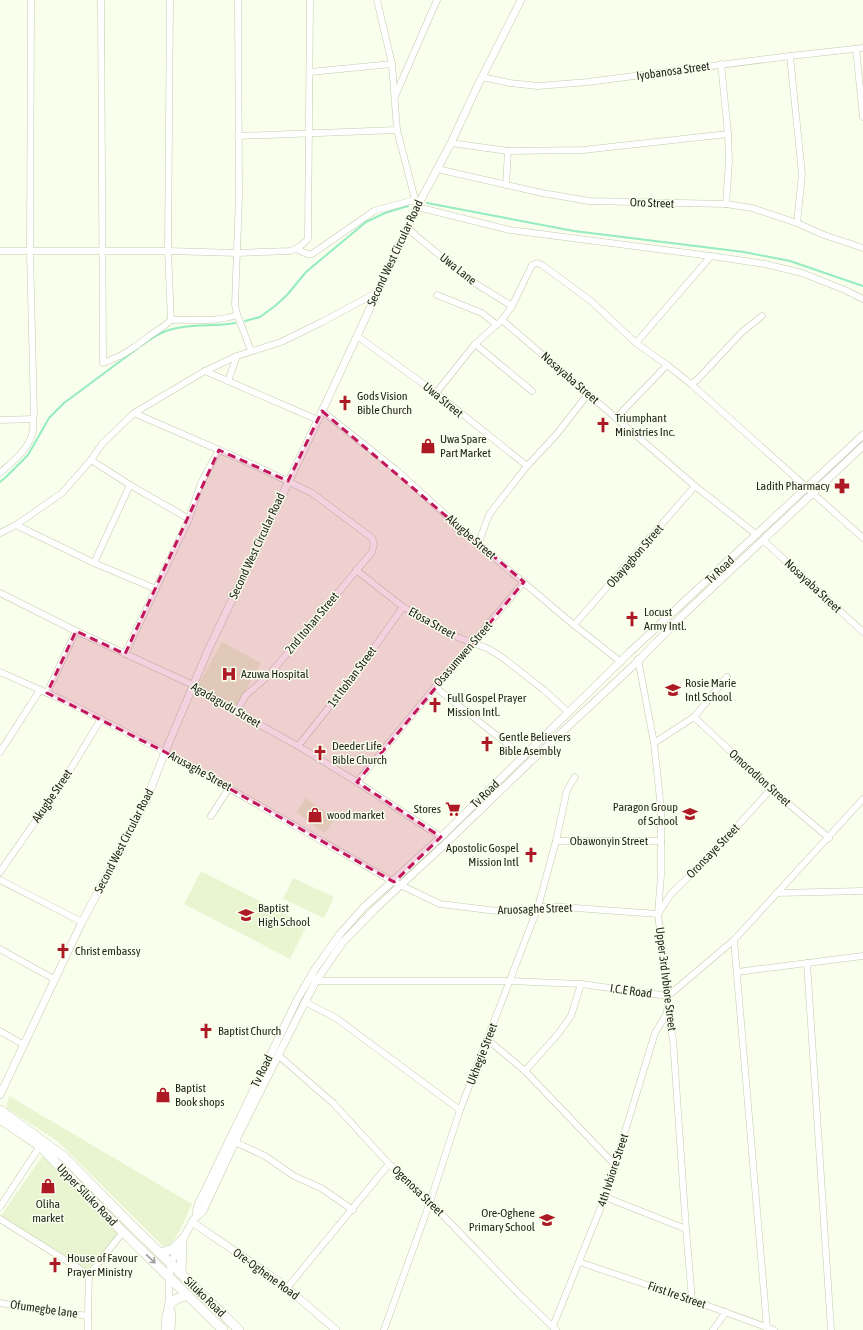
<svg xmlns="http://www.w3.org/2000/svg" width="863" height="1330" font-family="'Asap Condensed',sans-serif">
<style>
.built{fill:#e9f5d1}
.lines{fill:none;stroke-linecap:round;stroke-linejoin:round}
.stream{stroke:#94ecc0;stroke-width:2}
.minor-casing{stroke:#c2cbb0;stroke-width:7}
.tertiary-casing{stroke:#c2cbb0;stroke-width:8}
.primary-casing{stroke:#c2cbb0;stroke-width:10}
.minor{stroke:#fff;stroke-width:6}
.tertiary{stroke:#fff;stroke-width:7}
.primary{stroke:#fff;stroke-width:9}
.oneway{stroke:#9c9e99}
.marked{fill:#c2185b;fill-opacity:0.2;stroke:#c2185b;stroke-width:3;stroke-dasharray:8 5;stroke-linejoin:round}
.labels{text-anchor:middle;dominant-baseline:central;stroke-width:3;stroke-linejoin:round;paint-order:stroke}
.street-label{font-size:12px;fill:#24271d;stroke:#f9feed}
.poi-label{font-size:12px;fill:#24271d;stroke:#f9feed;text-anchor:start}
</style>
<rect width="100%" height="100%" fill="#f9feed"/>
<g class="built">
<polygon points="222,642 261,663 237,706 198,685"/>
<polygon points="306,798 335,819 325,833 296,812"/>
<polygon points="201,871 307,925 290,959 184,904"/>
<polygon points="293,878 334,897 324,918 283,899"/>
<polygon points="9,1096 192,1204 180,1230 167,1250 56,1140 6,1108"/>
<polygon points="43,1155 122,1235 91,1279 0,1217"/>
</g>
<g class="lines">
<g class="stream">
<polyline points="427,203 574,231 744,252 790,261 863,286"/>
<polyline points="245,321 260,317 275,306 287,295 306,272 366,222 385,213 408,206"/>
<path d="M141,346C150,339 158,333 169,330C190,323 214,327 235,323"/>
<polyline points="0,482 7,476 28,455 49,418 64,403 138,348"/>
</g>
<g class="minor-casing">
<g id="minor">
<path d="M101,0L103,363L122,355L136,346L149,336L164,326L171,320C195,319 214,323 237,315"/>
<polyline points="170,0 168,251 171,320"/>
<polyline points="238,0 239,196 235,305 237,314 251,351"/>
<polyline points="377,0 392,64 397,130 417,207 510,230 711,256 765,264 802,273 845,290 863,299"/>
<polyline points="856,49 863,117"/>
<polyline points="790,56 802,174 797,223"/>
<polyline points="721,64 728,134 729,161 726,204"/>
<polyline points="310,72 392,64"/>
<polyline points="482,77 510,83 538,86 588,82 790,56 863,48"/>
<polyline points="395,96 437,0"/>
<polyline points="238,136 397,130"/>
<polyline points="451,143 508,151 583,150 728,134"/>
<polyline points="437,169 542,193 589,201 726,204 752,208 797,223 824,235 863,248"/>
<polyline points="506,185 508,151"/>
<polyline points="407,228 468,279 512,306"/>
<polyline points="296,249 307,254 312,254 374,211 414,200"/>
<path d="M0,251H168L237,253L290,251C298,249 302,245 308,239L310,0"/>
<polyline points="437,295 482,313 497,325"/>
<polyline points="502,320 512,306 532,265 537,263 542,265 591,301 636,343 667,365 691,384 863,538"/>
<polyline points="357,336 436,393 527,466"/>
<polyline points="636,343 711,256"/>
<polyline points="475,344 532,391"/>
<polyline points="205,371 318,420"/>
<polyline points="228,381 237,356"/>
<polyline points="691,384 697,380 742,332 762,316"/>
<polyline points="436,393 475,344 502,320 695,486 757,535"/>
<polyline points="322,411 395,469 478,544 574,625 621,662"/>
<polyline points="134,413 256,466 312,493 372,538 374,544 372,552 269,675 245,696 237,712"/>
<polyline points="616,418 667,365"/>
<polyline points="0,420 33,419"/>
<polyline points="91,460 130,485 189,519"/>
<path d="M0,473C13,461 30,449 33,430C34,425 32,420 34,414L30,252L31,0"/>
<polyline points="16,525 94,563 156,589"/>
<polyline points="0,533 16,525 62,493 91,460 102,444 134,413 205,371 237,356 281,342 322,322 376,293"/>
<polyline points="763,540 863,632"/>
<polyline points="478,544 489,515 495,507 527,466 556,435 588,394"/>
<polyline points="94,563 130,485"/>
<polyline points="356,570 403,607 457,637 489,649 503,658 544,690 569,713"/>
<polyline points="0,593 76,631 193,685 237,712 298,746 357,782 441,837"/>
<polyline points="574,625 695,486"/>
<polyline points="125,654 189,519 201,483 219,450"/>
<polyline points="638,659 654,743 661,809 661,875 658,914 668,996 667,1013 673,1039 686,1229 692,1300"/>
<polyline points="0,672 65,701 165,752 394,882 440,904 505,912 525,911 538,907 562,907 658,914 671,894 714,852 771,789"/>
<polyline points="435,687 524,757"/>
<polyline points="47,693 76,631"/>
<polyline points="694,717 771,789 829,838"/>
<polyline points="654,743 694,717 727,677"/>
<polyline points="298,746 354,676 403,607"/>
<polyline points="0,752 40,690"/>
<polyline points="357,782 435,687 524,582"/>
<polyline points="211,816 229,788"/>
<polyline points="556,841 661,841"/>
<polyline points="0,872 64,780 101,719"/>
<polyline points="0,880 82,922"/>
<polyline points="777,893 863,891"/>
<polyline points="734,940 767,1328"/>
<polyline points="0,949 54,979"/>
<polyline points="807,963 831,1330"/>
<polyline points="737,972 863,956"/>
<polyline points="316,981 510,981 581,984 668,996 734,940 863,799"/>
<polyline points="305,1002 336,1018 460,1110"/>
<polyline points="0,1031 24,1045"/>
<polyline points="487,1039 525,1071 615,1165"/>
<polyline points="278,1055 334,1104 389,1164 430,1202 520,1295 556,1330"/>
<polyline points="525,1071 558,1034 571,1016 581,984"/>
<polyline points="235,1142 265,1156 294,1176 321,1188 353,1210"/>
<polyline points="605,1197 686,1229"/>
<polyline points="0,1207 40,1146"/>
<polyline points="0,1219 89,1275"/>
<polyline points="579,1262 692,1300 774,1330"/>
<polyline points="287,1288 389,1164"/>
<polyline points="0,1303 11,1305 88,1316"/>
<polyline points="553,1326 605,1197 655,1033 667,1013"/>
<polyline points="88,1330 88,1312 89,1275 123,1232"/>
<polyline points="384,1330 430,1202 460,1110 538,907 556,841 567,790 575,777"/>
<polyline points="713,1330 726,1312"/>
</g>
</g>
<g class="tertiary-casing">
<g id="tertiary">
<polyline points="863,435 630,652 441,837 364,907 340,934 315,969 298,998 197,1207 196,1217 203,1211 235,1142 305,1002 316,981 343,942 375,909 444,845 529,763 635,664 682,616 863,446"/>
<polyline points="0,1095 82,922 146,801 165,752 209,648 318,420 417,207 451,143 477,87 521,0"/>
<polyline points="192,1222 280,1282 336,1330"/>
<polyline points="169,1305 172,1314 171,1330"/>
<polyline points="165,1330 166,1315 169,1305 169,1276 171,1263 182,1240 194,1219"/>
</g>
</g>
<g class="primary-casing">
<g id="primary">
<polyline points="0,1110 63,1156 130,1224 239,1330"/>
<polyline points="0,1119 40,1146 123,1232 223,1330"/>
<polyline points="160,1253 173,1249 182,1240"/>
<polyline points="181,1274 182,1240"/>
<polyline points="169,1305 176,1299 188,1295"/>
</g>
</g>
<use href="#minor" class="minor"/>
<use href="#tertiary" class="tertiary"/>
<use href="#primary" class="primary"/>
</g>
<defs><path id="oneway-shaft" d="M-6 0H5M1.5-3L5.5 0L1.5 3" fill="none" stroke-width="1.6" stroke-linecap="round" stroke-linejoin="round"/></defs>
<use class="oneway" href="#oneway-shaft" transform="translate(151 1259) rotate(44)"/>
<path class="marked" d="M322,411L524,582L357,782L441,837L394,882L165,752L47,693L76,631L125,654L219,450L288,481Z"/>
<defs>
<g id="church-bare" transform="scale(1.2)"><path d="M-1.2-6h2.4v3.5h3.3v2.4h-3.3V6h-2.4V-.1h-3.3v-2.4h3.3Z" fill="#ad1924" stroke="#f9feed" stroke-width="2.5" paint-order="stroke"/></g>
<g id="shop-bare" transform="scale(1.2)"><path d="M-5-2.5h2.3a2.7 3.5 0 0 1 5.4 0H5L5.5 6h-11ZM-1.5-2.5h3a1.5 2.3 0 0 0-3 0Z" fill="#ad1924" stroke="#f9feed" stroke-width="2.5" paint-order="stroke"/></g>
<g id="pharmacy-bare" transform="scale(1.2)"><path d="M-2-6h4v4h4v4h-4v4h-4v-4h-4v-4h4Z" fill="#ad1924" stroke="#f9feed" stroke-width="2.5" paint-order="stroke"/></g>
<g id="hospital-bare" transform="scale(1.2)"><path d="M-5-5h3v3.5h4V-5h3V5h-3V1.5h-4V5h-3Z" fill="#ad1924" stroke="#f9feed" stroke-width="2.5" paint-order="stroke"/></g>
<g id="school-bare" transform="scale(1.2)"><path d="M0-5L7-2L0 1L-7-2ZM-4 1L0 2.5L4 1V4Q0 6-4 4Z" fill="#ad1924" stroke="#f9feed" stroke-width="2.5" paint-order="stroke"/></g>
<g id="supermarket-bare" transform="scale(1.2)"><path d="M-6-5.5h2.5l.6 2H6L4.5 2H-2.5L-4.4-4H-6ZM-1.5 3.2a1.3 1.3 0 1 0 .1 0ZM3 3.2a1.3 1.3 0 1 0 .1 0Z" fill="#ad1924" stroke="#f9feed" stroke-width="2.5" paint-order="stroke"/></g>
<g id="university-bare" transform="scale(1.2)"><path d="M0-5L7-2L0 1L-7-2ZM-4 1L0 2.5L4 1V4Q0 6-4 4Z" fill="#ad1924" stroke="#f9feed" stroke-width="2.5" paint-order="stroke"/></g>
</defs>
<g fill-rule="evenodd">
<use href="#church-bare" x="345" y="403"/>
<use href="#church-bare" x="603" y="425"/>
<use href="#shop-bare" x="428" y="446"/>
<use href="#pharmacy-bare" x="842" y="486"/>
<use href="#church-bare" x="632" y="619"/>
<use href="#hospital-bare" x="229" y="674"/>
<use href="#school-bare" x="673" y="690"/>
<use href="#church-bare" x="435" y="705"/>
<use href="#church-bare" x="487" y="744"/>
<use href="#church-bare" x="320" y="753"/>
<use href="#supermarket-bare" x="453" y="809"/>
<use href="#school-bare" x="690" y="814"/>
<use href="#shop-bare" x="315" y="815"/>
<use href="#church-bare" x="531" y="855"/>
<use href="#university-bare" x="246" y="915"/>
<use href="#church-bare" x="63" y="951"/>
<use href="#church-bare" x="206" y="1031"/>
<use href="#shop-bare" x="163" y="1095"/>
<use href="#shop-bare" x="48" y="1186"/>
<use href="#school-bare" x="547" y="1220"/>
<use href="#church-bare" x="55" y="1265"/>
</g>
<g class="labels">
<g class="street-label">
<text transform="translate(673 71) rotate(-8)">Iyobanosa Street</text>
<text transform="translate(652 203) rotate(2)">Oro Street</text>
<text transform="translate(395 253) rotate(-65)">Second West Circular Road</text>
<text transform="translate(458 269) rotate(38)">Uwa Lane</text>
<text transform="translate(570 378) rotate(41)">Nosayaba Street</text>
<text transform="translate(443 400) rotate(39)">Uwa Street</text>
<text transform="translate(471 537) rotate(41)">Akugbe Street</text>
<text transform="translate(257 546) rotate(-65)">Second West Circular Road</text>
<text transform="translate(635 556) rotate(-49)">Obayagbon Street</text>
<text transform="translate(720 570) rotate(-43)">Tv Road</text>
<text transform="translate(813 586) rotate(43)">Nosayaba Street</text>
<text transform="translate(312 623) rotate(-50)">2nd Itohan Street</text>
<text transform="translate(432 623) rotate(29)">Efosa Street</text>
<text transform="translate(463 654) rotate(-49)">Osasumwen Street</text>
<text transform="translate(352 677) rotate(-53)">1st Itohan Street</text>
<text transform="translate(226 705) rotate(30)">Agadagudu Street</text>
<text transform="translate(200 771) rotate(29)">Arusaghe Street</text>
<text transform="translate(760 778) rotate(42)">Omorodion Street</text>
<text transform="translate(485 794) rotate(-44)">Tv Road</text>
<text transform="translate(52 796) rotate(-56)">Akugbe Street</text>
<text transform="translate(124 841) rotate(-63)">Second West Circular Road</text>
<text x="609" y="841">Obawonyin Street</text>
<text transform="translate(713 851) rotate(-46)">Oronsaye Street</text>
<text transform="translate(535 909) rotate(-2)">Aruosaghe Street</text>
<text transform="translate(666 979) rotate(83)">Upper 3rd Ivbiore Street</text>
<text transform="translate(631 991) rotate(8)">I.C.E Road</text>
<text transform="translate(482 1054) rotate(-69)">Ukhegie Street</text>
<text transform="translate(262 1071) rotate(-64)">Tv Road</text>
<text transform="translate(613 1170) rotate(-72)">4th Ivbiore Street</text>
<text transform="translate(418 1191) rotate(44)">Ogenosa Street</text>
<text transform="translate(87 1195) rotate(46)">Upper Siluko Road</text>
<text transform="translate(266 1274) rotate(36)">Ore-Oghene Road</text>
<text transform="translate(677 1295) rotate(19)">First Ire Street</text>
<text transform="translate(205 1297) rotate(44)">Siluko Road</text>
<text transform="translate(44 1309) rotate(8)">Ofumegbe lane</text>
</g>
<g class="poi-label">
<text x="357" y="396">Gods Vision<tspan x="357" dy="14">Bible Church</tspan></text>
<text x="615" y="418">Triumphant<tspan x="615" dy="14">Ministries Inc.</tspan></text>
<text x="440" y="439">Uwa Spare<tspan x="440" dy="14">Part Market</tspan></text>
<text x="830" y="486" text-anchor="end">Ladith Pharmacy</text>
<text x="644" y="612">Locust<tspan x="644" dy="14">Army Intl.</tspan></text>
<text x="241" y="674">Azuwa Hospital</text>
<text x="685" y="683">Rosie Marie<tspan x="685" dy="14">Intl School</tspan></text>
<text x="447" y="698">Full Gospel Prayer<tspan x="447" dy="14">Mission Intl.</tspan></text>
<text x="499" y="737">Gentle Believers<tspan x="499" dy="14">Bible Asembly</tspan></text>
<text x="332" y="746">Deeder Life<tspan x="332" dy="14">Bible Church</tspan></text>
<text x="678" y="807" text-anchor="end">Paragon Group<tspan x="678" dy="14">of School</tspan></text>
<text x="441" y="809" text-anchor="end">Stores</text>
<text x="327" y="815">wood market</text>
<text x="519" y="848" text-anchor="end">Apostolic Gospel<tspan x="519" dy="14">Mission Intl</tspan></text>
<text x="258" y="908">Baptist<tspan x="258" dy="14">High School</tspan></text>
<text x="75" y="951">Christ embassy</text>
<text x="218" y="1031">Baptist Church</text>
<text x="175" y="1088">Baptist<tspan x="175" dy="14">Book shops</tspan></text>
<text x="48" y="1204" text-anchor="middle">Oliha<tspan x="48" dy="14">market</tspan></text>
<text x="535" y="1213" text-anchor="end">Ore-Oghene<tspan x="535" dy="14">Primary School</tspan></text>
<text x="67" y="1258">House of Favour<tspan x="67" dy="14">Prayer Ministry</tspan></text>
</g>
</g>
</svg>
